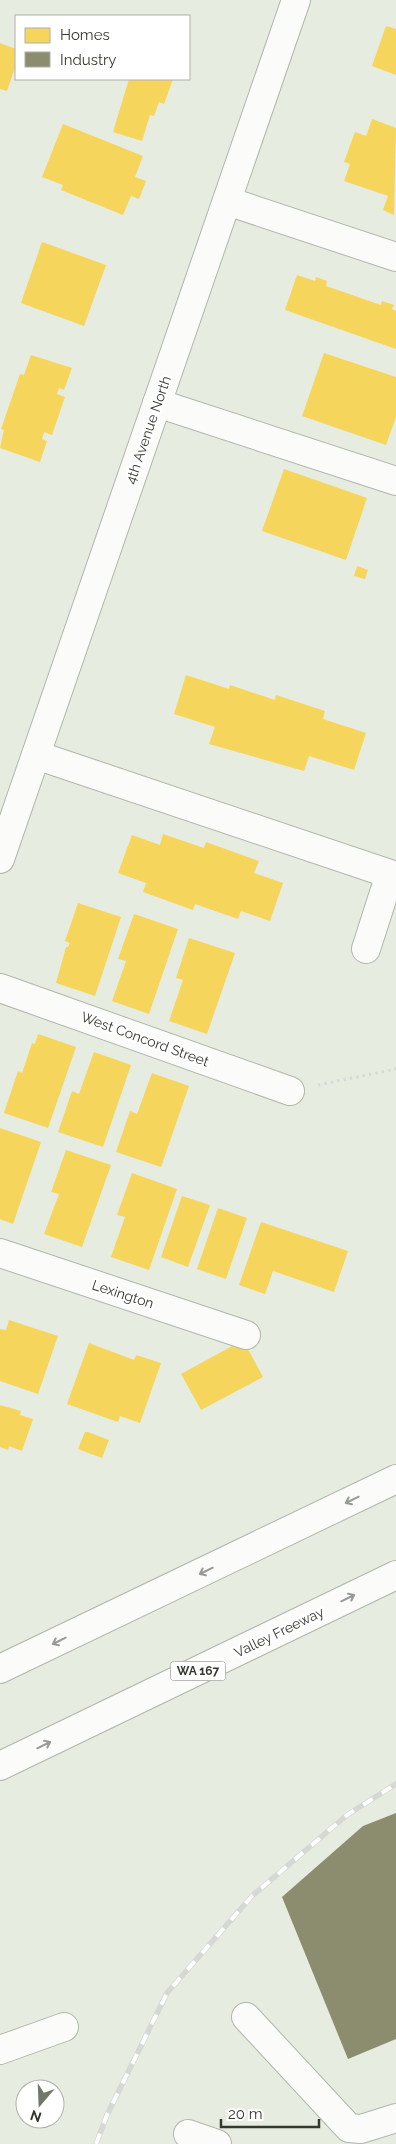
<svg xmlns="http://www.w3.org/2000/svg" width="396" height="2144" font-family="Raleway,sans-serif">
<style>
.homes{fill:#f6d55c}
.industry{fill:#8c8c6e}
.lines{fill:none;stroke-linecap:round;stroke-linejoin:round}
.minor-casing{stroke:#b1b6ac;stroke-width:30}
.highway-casing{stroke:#b1b6ac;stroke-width:30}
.path{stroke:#d7d9d5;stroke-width:3;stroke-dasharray:2.5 4;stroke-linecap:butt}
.minor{stroke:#fbfcfa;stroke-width:28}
.highway{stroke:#fbfcfa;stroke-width:28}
.rail-casing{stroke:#d6d8d4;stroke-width:5.5}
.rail{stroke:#fff;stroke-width:4;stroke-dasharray:11;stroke-linecap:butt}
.oneway{stroke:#989a95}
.labels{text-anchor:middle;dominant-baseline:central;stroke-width:5;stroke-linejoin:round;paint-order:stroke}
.shield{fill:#fff;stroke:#71746e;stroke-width:1}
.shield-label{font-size:12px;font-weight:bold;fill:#343930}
.street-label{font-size:14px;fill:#343930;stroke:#fff}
</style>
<rect width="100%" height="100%" fill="#e6ece0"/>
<g class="homes">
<polygon points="386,26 396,29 396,75 372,66"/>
<polygon points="0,43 16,49 16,65 7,91 0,89"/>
<polygon points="129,79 173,79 164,104 159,102 154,116 150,115 142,141 113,132"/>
<polygon points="372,119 396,128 394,215 383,210 388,196 344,181 350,164 344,162 355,132 366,136"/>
<polygon points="63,124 143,156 135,177 146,181 139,199 131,196 123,215 61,190 63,185 42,177"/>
<polygon points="42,242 106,265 84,326 21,303"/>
<polygon points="297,275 315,281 316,277 327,281 326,286 381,305 382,301 394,305 392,309 396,311 396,349 285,310"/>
<polygon points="324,353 396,377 396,417 386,445 302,416"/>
<polygon points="31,355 72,368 64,390 59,388 57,394 65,397 52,435 44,432 42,439 47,441 40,462 0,448 4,430 1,429 20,374 24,375"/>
<polygon points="284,469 367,498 346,560 262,531"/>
<polygon points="357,566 368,570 365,579 354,576"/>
<polygon points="186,675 229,689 230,685 275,700 276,695 325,711 323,719 366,733 354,770 309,756 304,771 209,744 215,727 174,714"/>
<polygon points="163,834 204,848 206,842 259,861 254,873 283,883 270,921 241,911 238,919 195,904 193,910 143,892 146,883 118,873 132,835 160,845"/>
<polygon points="78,903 121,917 95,996 56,983 66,947 68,947 70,943 65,941"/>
<polygon points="134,914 178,929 149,1014 112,1001 126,961 118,959"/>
<polygon points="189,938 235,953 207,1034 169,1021 183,980 176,978"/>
<polygon points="38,1034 76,1047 48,1128 4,1113 18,1071 22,1073 32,1043 35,1044"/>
<polygon points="94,1052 131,1065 103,1147 58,1132 72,1091 79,1094"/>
<polygon points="152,1073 189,1086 161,1167 116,1152 130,1111 137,1114"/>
<polygon points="0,1128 41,1142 13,1224 0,1219"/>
<polygon points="66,1150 111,1165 82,1247 44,1234 59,1194 51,1192"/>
<polygon points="132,1173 177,1189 149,1270 111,1257 125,1217 117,1215"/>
<polygon points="182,1196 210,1205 188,1267 161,1257"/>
<polygon points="218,1208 247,1218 226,1279 197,1269"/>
<polygon points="261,1222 348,1251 334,1292 273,1271 265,1294 239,1285"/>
<polygon points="9,1320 58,1336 38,1394 0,1381 0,1329 6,1330"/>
<polygon points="243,1340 263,1377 201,1410 181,1374"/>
<polygon points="89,1343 134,1360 136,1355 161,1363 140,1423 120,1416 118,1422 67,1404"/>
<polygon points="0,1405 21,1411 20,1415 33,1419 22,1451 9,1446 8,1450 0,1447"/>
<polygon points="85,1432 88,1432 109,1440 102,1458 78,1449"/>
</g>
<polygon class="industry" points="396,1813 396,2039 348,2059 282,1897 363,1826"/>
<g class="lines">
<g class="minor-casing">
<g id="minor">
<polyline points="227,201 396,257"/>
<polyline points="157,403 396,481"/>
<polyline points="36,755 390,874 366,949"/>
<polyline points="0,859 296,0"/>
<polyline points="0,988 290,1091"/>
<polyline points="0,1253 246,1335"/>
<polyline points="246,2017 349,2128 361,2129 396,2118"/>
<polyline points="0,2050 64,2027"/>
<polyline points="188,2134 217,2144"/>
</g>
</g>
<g class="highway-casing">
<g id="highway">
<polyline points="0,1669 396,1479"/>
<polyline points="0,1766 396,1575"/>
</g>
</g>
<polyline class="path" points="318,1085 396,1069"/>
<use href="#minor" class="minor"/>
<use href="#highway" class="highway"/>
<g class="rail-casing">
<polyline id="rail" points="96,2144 107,2115 167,1993 252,1896 347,1815 396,1784"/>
</g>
<use href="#rail" class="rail"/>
</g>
<defs><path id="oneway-shaft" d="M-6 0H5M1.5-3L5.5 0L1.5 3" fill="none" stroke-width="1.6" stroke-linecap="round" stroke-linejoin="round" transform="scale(1.25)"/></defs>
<g class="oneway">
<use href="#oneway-shaft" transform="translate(352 1500) rotate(154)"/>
<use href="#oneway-shaft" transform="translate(206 1571) rotate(154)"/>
<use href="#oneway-shaft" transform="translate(348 1598) rotate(-26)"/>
<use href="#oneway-shaft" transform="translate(59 1641) rotate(154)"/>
<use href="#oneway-shaft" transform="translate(44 1745) rotate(-26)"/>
</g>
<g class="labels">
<rect class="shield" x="170.5" y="1661.5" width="55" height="19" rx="4"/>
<g class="shield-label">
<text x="198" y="1671">WA 167</text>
</g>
<g class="street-label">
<text transform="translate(148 430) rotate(-71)">4th Avenue North</text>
<text transform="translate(145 1039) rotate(20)">West Concord Street</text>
<text transform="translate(123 1294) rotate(18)">Lexington</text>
<text transform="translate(279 1632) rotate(-26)">Valley Freeway</text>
</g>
</g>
<rect x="15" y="15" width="175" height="65" fill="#ffffff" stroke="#aeb0ac"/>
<rect x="25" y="28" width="25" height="15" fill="#f6d55c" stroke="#aeb0ac"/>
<text x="60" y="40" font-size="15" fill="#343930">Homes</text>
<rect x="25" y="52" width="25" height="15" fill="#8c8c6e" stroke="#aeb0ac"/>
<text x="60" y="65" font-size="15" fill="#343930">Industry</text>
<g transform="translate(40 2104) rotate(199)"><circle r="24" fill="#ffffff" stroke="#aeb0ac"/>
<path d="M0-4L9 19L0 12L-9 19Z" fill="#72786e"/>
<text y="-8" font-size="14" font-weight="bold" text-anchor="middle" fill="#343930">N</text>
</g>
<path d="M221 2119v8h98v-8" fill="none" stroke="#343930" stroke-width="2.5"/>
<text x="228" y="2119" font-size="15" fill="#343930" stroke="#ffffff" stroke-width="4" paint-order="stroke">20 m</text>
</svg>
